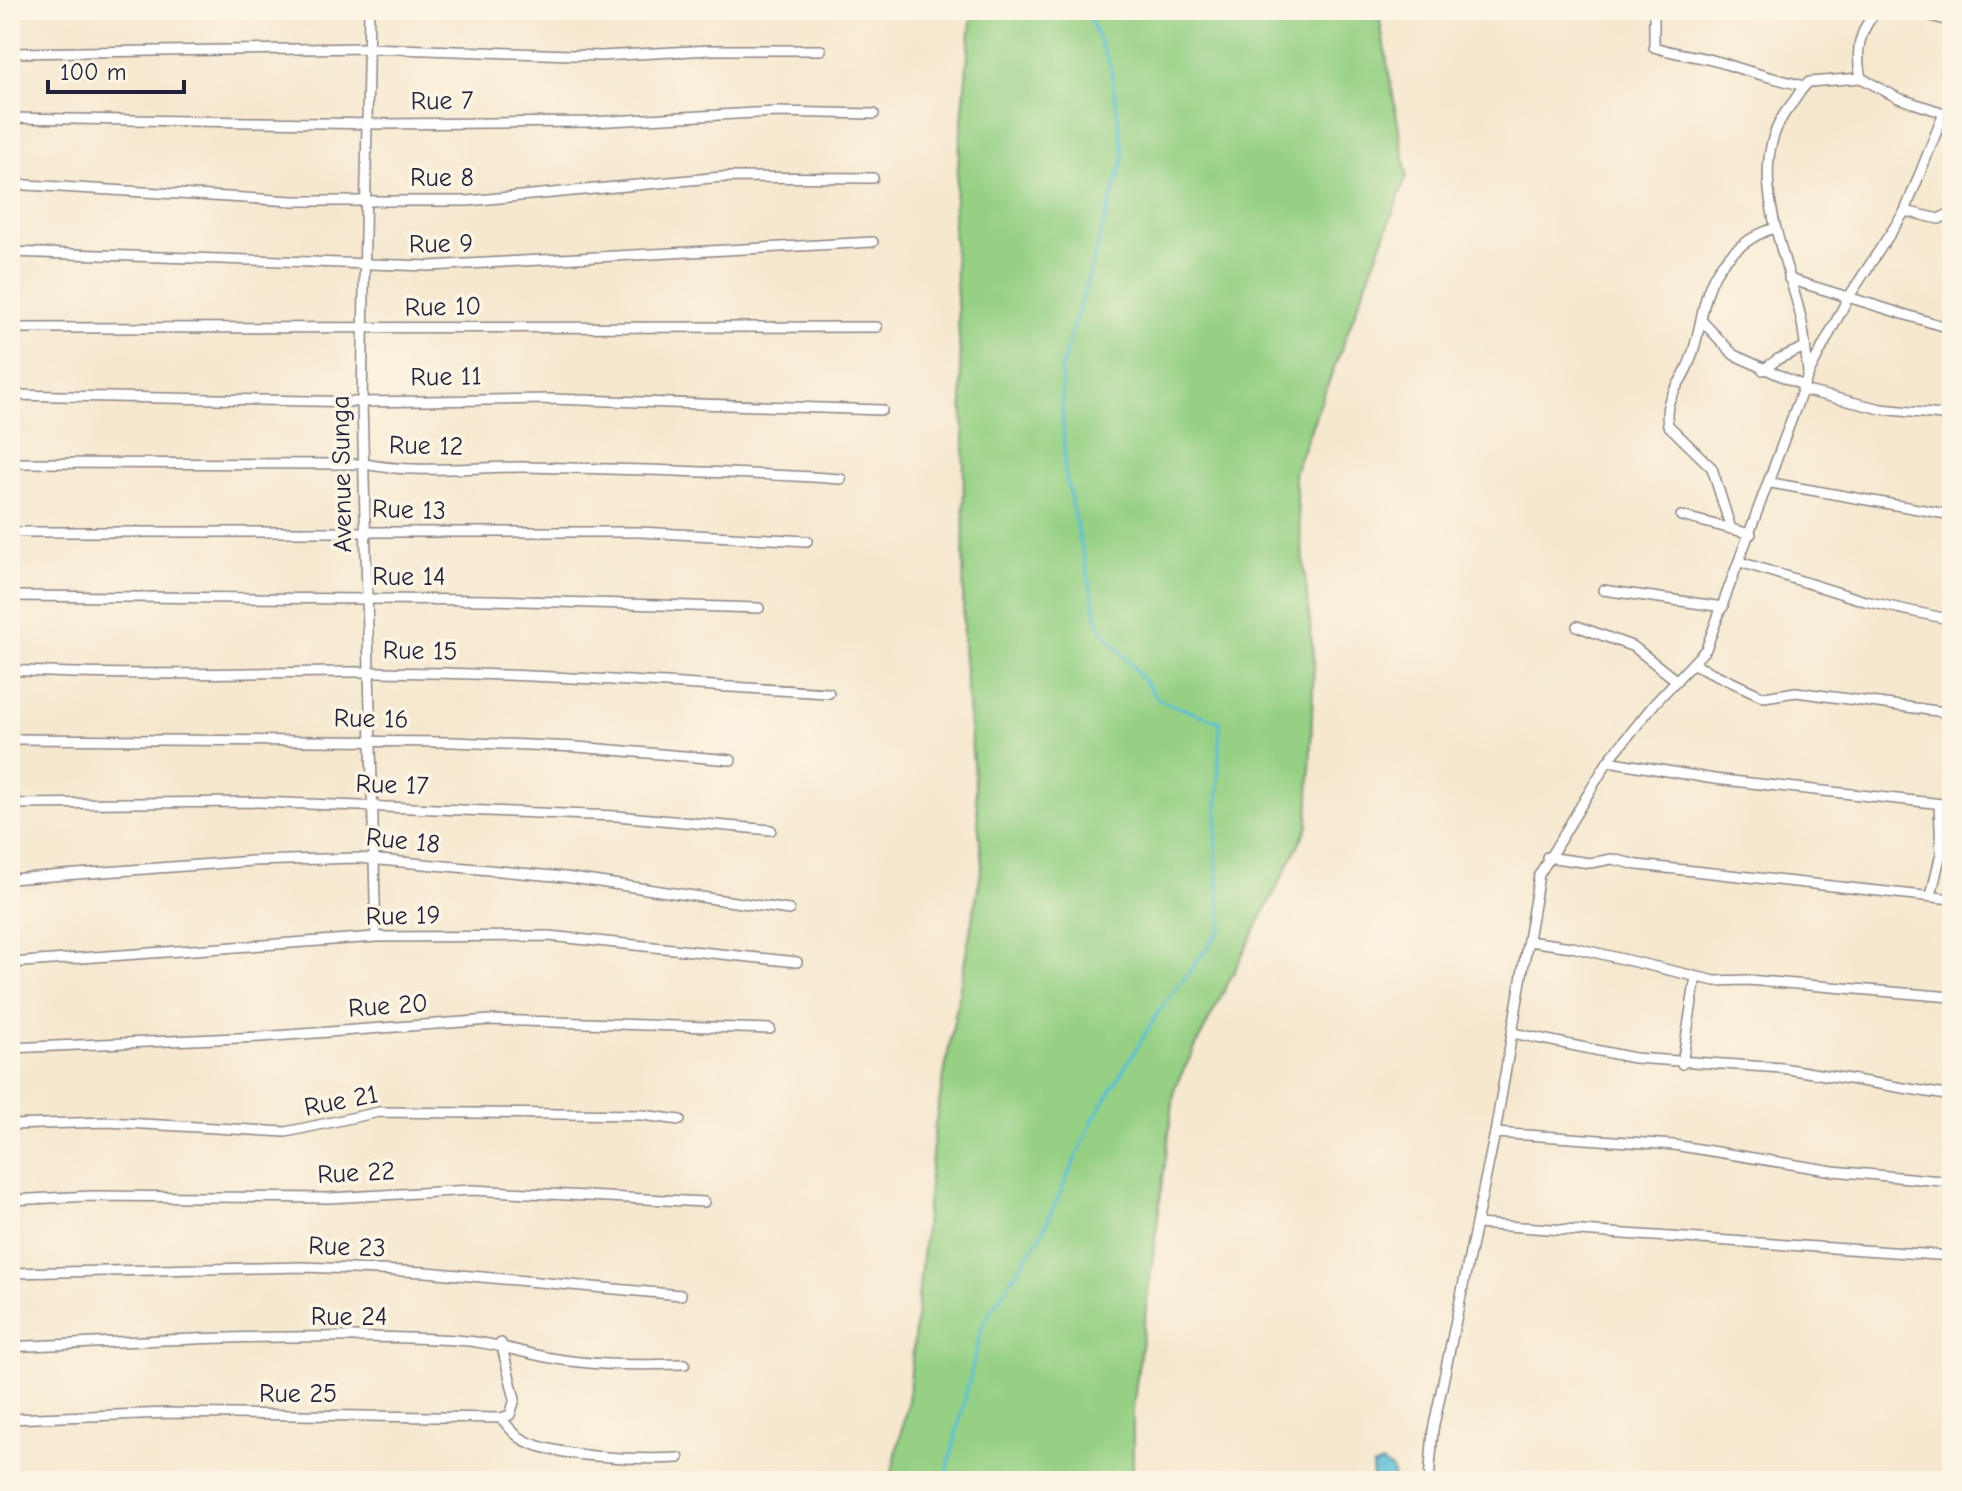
<svg xmlns="http://www.w3.org/2000/svg" width="1962" height="1491" font-family="'Comic Neue',sans-serif">
<style>
.green{fill:#95d084;stroke:#5c7960;stroke-width:2}
.water{fill:#58bdd6;stroke:#3d7088;stroke-width:2}
.lines{fill:none;stroke-linecap:round;stroke-linejoin:round}
.stream{stroke:#58bdd6;stroke-width:3}
.minor-casing{stroke:#8c8585;stroke-width:12}
.minor{stroke:#fff;stroke-width:9}
.labels{text-anchor:middle;dominant-baseline:central;stroke-width:7;stroke-linejoin:round;paint-order:stroke}
.street-label{font-size:26px;fill:#22223b;stroke:#fcf5e5}
</style>
<rect width="100%" height="100%" fill="#fcf5e5"/>
<filter id="ink" filterUnits="userSpaceOnUse"><feTurbulence type="fractalNoise" baseFrequency=".0125" numOctaves="2"/><feDisplacementMap in="SourceGraphic" scale="16" xChannelSelector="R" yChannelSelector="G"/><feConvolveMatrix kernelMatrix="1 2 1 2 8 2 1 2 1" color-interpolation-filters="sRGB"/></filter>
<filter id="wash" filterUnits="userSpaceOnUse"><feTurbulence type="fractalNoise" baseFrequency=".006" numOctaves="4" result="noise"/><feDisplacementMap in="SourceGraphic" scale="32" xChannelSelector="R" yChannelSelector="G"/><feGaussianBlur stdDeviation="1.8" result="paint"/><feColorMatrix in="noise" values="0 0 0 0 0 0 0 0 0 0 0 0 0 0 0 0 0 1.4 0 .05"/><feComposite in="paint" operator="in"/></filter>
<g filter="url(#wash)">
<rect width="100%" height="100%" fill="#f6e8cf"/>
<polygon class="green" points="972,10 1378,10 1407,176 1294,473 1314,661 1308,826 1175,1087 1133,1408 1133,1481 890,1481 908,1401 935,1125 982,866 963,648 964,435 953,222"/>
<polygon class="water" points="1382,1463 1392,1470 1395,1481 1373,1481 1372,1467"/>
<g class="lines">
<polyline class="stream" points="945,1481 983,1323 1041,1235 1094,1118 1158,1013 1222,928 1216,851 1220,722 1159,700 1099,625 1065,473 1061,369 1124,157 1111,68 1086,10"/>
</g>
</g>
<g filter="url(#ink)">
<g class="lines">
<g class="minor-casing">
<g id="minor">
<polyline points="369,10 362,402 376,937"/>
<path d="M1654,10V47C1677,55 1703,56 1726,64C1754,74 1775,78 1804,86"/>
<polyline points="1911,10 1952,22"/>
<polyline points="10,53 369,48 601,56 710,50 821,50"/>
<polyline points="10,118 379,124 592,122 775,112 874,114"/>
<polyline points="10,184 293,201 467,201 722,177 873,178"/>
<polyline points="1905,211 1939,219 1952,212"/>
<polyline points="10,252 429,266 873,242"/>
<polyline points="1789,279 1952,329"/>
<polyline points="1703,322 1734,355 1804,386"/>
<polyline points="10,328 877,327"/>
<polyline points="1763,370 1778,359 1805,347"/>
<path d="M1808,373C1806,354 1805,336 1801,318C1786,253 1742,165 1790,106C1797,98 1801,88 1809,82L1861,78"/>
<polyline points="1802,390 1881,409 1952,416"/>
<polyline points="10,395 362,402 551,399 882,410"/>
<path d="M10,463L364,464C418,474 469,467 523,467C629,469 735,472 841,479"/>
<polyline points="1771,483 1952,515"/>
<polyline points="1681,516 1751,534"/>
<path d="M1731,529L1712,468L1668,425C1663,399 1677,390 1687,368C1701,339 1700,301 1716,273C1728,253 1753,234 1775,228"/>
<polyline points="10,532 640,532 807,541"/>
<polyline points="1740,562 1865,601 1952,620"/>
<polyline points="1603,590 1723,607"/>
<polyline points="10,596 490,600 759,608"/>
<polyline points="1577,626 1634,647 1677,681"/>
<polyline points="1695,665 1764,697 1796,692 1952,713"/>
<path d="M10,670C131,678 253,671 374,672C526,673 677,684 829,693"/>
<polyline points="10,739 453,742 577,747 731,760"/>
<polyline points="1608,761 1714,779 1952,805"/>
<polyline points="10,804 258,802 617,816 771,830"/>
<polyline points="1547,857 1590,863 1612,859 1638,865 1952,899"/>
<polyline points="10,879 252,861 358,858 565,877 789,910"/>
<polyline points="1931,896 1941,853 1939,804"/>
<polyline points="1528,941 1572,947 1715,981 1747,980 1952,997"/>
<polyline points="10,963 376,937 549,936 797,962"/>
<polyline points="1513,1033 1634,1058 1782,1068 1952,1096"/>
<polyline points="10,1048 261,1037 490,1020 770,1029"/>
<polyline points="1682,1064 1696,977"/>
<polyline points="10,1125 107,1122 286,1132 379,1112 642,1115 680,1120"/>
<polyline points="1495,1133 1674,1145 1833,1171 1952,1182"/>
<polyline points="10,1200 92,1196 329,1198 472,1190 704,1202"/>
<polyline points="1476,1224 1952,1256"/>
<polyline points="10,1273 303,1267 426,1272 681,1295"/>
<path d="M10,1347C158,1340 308,1332 456,1340C496,1342 525,1355 563,1360C604,1366 644,1365 685,1364"/>
<path d="M501,1418C507,1425 512,1432 519,1437C549,1458 641,1460 679,1458"/>
<polyline points="10,1419 168,1413 501,1418 510,1415 515,1399 501,1343"/>
<path d="M1429,1481L1433,1430L1495,1133L1539,875L1608,761L1655,703L1706,649L1808,375L1848,298L1905,211L1944,113L1898,98L1861,78C1855,51 1859,31 1877,10"/>
</g>
</g>
<use href="#minor" class="minor"/>
</g>
</g>
<g class="labels">
<g class="street-label">
<text transform="translate(442 101) rotate(-1)">Rue 7</text>
<text x="442" y="178">Rue 8</text>
<text transform="translate(441 244) rotate(-1)">Rue 9</text>
<text transform="translate(443 307) rotate(-1)">Rue 10</text>
<text transform="translate(446 377) rotate(-1)">Rue 11</text>
<text transform="translate(426 446) rotate(1)">Rue 12</text>
<text transform="translate(342 474) rotate(-91)">Avenue Sunga</text>
<text transform="translate(409 510) rotate(2)">Rue 13</text>
<text x="409" y="577">Rue 14</text>
<text transform="translate(420 651) rotate(1)">Rue 15</text>
<text transform="translate(371 719) rotate(1)">Rue 16</text>
<text transform="translate(392 785) rotate(2)">Rue 17</text>
<text transform="translate(403 841) rotate(6)">Rue 18</text>
<text transform="translate(403 916) rotate(-1)">Rue 19</text>
<text transform="translate(388 1006) rotate(-4)">Rue 20</text>
<text transform="translate(341 1101) rotate(-11)">Rue 21</text>
<text transform="translate(356 1173) rotate(-3)">Rue 22</text>
<text transform="translate(347 1247) rotate(2)">Rue 23</text>
<text x="349" y="1317">Rue 24</text>
<text x="298" y="1394">Rue 25</text>
</g>
</g>
<rect width="1962" height="1491" fill="none" stroke="#fcf5e5" stroke-width="40"/>
<path d="M48 80v12h136v-12" fill="none" stroke="#22223b" stroke-width="4"/>
<text x="60" y="80" font-size="24" fill="#22223b" stroke="#fcf5e5" stroke-width="6" paint-order="stroke">100 m</text>
</svg>
